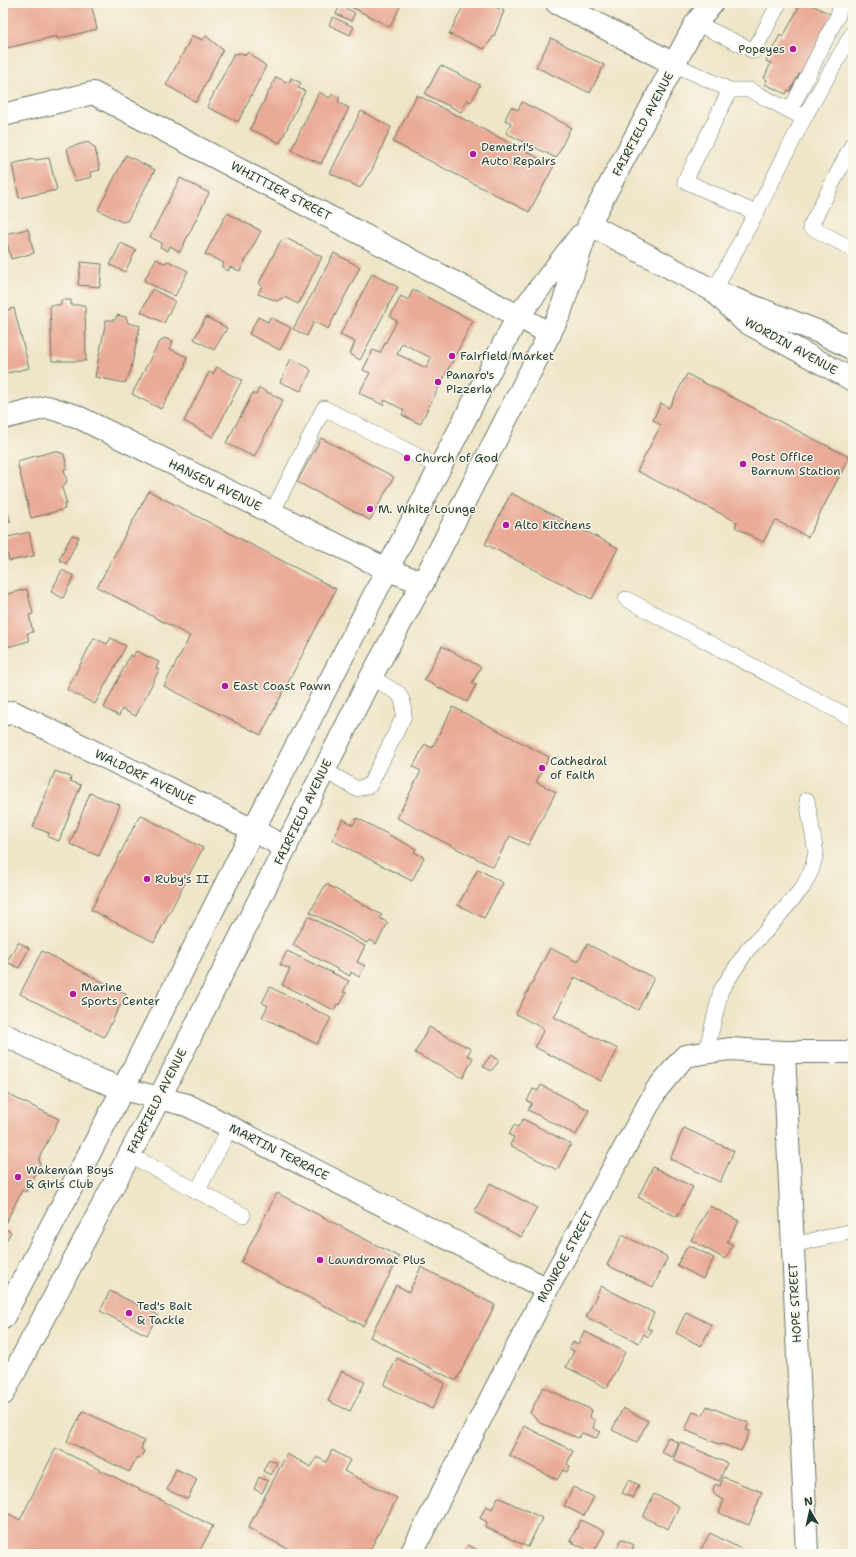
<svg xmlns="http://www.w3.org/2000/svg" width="856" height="1557" font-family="'Shantell Sans',sans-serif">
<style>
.building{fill:#e9aa96;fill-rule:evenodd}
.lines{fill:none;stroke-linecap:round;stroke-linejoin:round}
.lane-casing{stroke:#687868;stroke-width:16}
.street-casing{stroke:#687868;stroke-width:24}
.secondary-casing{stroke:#687868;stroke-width:24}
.lane{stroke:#fff;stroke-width:15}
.street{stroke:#fff;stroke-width:22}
.secondary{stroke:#fff;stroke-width:22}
.poi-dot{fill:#b5179e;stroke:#fbf7ec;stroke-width:1.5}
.labels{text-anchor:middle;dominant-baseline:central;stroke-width:3;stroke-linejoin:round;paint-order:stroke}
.poi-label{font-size:12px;fill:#1f3d34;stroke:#fbf7ec;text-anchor:start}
.street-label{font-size:12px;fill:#1f3d34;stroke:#fbf7ec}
</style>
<rect width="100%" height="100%" fill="#fbf7ec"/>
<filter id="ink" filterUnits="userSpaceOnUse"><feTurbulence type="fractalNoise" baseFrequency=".025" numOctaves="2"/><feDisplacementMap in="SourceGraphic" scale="8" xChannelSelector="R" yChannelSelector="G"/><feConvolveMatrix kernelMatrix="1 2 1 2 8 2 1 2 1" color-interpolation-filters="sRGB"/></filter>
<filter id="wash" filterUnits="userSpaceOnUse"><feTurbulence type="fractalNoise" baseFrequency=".012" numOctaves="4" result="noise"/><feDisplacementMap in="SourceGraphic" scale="16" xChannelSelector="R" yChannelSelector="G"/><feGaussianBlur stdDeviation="0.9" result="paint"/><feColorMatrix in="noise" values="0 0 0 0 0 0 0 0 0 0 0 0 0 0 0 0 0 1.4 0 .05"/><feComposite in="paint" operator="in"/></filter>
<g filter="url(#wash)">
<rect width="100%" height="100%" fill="#efe5c8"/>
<g id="blocks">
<g class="building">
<polygon points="3,3 91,3 97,29 57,39 57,36 3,49"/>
<polygon points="344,3 402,3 390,27"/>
<polygon points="465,3 487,3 504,11 494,36 484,49 449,34"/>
<polygon points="801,3 808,3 832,15 802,73 800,73 790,91 788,90 786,94 765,84 767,80 764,78 771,63 766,61 780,35 783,37"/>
<polygon points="340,5 355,13 351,21 336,14"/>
<polygon points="333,17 354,27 350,35 329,25"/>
<polygon points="192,36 203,40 206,36 223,50 196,102 166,85"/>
<polygon points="551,38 604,65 590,93 536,67"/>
<polygon points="248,52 266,66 238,122 207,107 234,54 240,53 246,55"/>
<polygon points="440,66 442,66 480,85 471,102 467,100 461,112 425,94"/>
<polygon points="276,77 289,83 291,78 301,83 298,88 305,91 280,143 250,129"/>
<polygon points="319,92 330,98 332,94 339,97 339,103 349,108 321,164 291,150"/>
<polygon points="417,95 554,166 529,212 393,142"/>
<polygon points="522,102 571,127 556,158 506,133 511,123 505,120 511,107 518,110"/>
<polygon points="361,111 391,127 372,170 366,178 360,188 330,173"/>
<polygon points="88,142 95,148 100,170 90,172 92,177 75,181 67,148"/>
<polygon points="126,155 155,170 127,221 122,222 98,210"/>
<polygon points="49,158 57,190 19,198 12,164 33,159 36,160"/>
<polygon points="180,178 209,193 180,252 170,246 168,251 160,247 162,243 150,237"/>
<polygon points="227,213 261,231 240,271 230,267 228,271 222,267 224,263 205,254"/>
<polygon points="28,229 34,253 11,259 5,234"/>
<polygon points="286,238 322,257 298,304 284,297 277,301 258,294 262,286 259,283 280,242"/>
<polygon points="121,243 136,250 125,272 110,265"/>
<polygon points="334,253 360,267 328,329 314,322 307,336 293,329"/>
<polygon points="156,259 164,263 168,261 188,271 175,296 144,281"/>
<polygon points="81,262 102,264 100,287 78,285"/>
<polygon points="372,274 398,287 360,360 350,354 355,342 340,335"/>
<polygon points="152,289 175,301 164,323 141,312"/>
<path d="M413,290L473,321L420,424L402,415L404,410L385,400L383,405L359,393L370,373L363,370L373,350L380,353L397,321L390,317L401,296L408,300ZM402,343L431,358L426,368L397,354Z"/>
<polygon points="61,300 71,300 71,305 85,305 86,361 52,361 50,305 61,305"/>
<polygon points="14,308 29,368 3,374 3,311"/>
<polygon points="117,315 126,317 128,323 140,326 130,373 125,383 95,377 106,320 115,320"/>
<polygon points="206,317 227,328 214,350 194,339"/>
<polygon points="258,317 268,322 270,317 291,328 280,350 249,334"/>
<polygon points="164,338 173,341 170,349 187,357 185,367 161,409 132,394 158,344"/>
<polygon points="291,359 309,368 311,371 301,391 280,382"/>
<polygon points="217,367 242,380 213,437 184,421 209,372 213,374"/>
<polygon points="687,374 849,457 808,537 777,521 774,522 763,542 735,527 737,522 637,471 661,425 653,420 661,403 669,408"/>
<polygon points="259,388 283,400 254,457 226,443 253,393 256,395"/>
<polygon points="321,438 394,477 370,520 297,482"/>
<polygon points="55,451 64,454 67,468 64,469 67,481 62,488 67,504 64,504 65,509 31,518 17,461"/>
<polygon points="149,491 336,589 261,735 164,686 190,636 97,587"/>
<polygon points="511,493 618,548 592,599 485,544"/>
<polygon points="3,499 10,522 3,524"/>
<polygon points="29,532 34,556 9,561 4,538"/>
<polygon points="72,535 79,537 66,564 59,559"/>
<polygon points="62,570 74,576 63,598 51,592"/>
<polygon points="27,589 33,614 29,615 33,632 27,633 29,641 3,648 3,595"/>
<polygon points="94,638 107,644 111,638 126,646 95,704 67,690"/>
<polygon points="442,646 481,667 472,683 476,685 467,702 424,680"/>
<polygon points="136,651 159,662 156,668 159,670 136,716 122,709 119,716 104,708 130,655 133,657"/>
<polygon points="453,707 549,757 536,782 556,792 528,845 510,836 493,867 397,818 421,771 413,767 425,744 432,748"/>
<polygon points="55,771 71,777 70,781 81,785 59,841 48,837 49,833 33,827"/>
<polygon points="90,793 120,805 99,856 70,844"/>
<polygon points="140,815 203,848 154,942 91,910"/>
<polygon points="357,818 416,849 414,852 424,857 412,881 332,840 343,819 353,825"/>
<polygon points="478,869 503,883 484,918 458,905"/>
<polygon points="326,884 382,915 380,918 388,923 376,944 369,940 367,943 310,912"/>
<polygon points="308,916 365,946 357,962 365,966 359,977 351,972 350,976 293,945"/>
<polygon points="18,942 29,948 19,968 7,962"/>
<polygon points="587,944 654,978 638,1010 575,977 554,1017 618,1049 601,1081 535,1047 544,1029 516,1014 550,948 578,962"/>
<polygon points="42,951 126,994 104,1037 20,994"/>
<polygon points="287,951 349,981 343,992 346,993 340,1005 337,1004 334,1010 282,985 290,969 280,965"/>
<polygon points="270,987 331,1018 317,1044 262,1017 268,1006 262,1003"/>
<polygon points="429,1027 471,1049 467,1055 473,1058 463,1078 415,1053"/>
<polygon points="491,1055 499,1061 492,1070 489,1070 483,1066"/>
<polygon points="541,1085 589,1110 576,1135 528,1110 532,1103 527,1101 533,1089 538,1091"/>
<polygon points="3,1092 59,1119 39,1158 40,1164 26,1192 22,1190 3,1228 11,1232 3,1246"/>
<polygon points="523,1119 571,1144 557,1170 510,1145 514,1137 509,1135 514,1125 518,1127"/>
<polygon points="684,1128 734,1151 720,1182 670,1159"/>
<polygon points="653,1167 693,1187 677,1217 638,1197"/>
<polygon points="490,1183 537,1208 521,1237 474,1212"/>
<polygon points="277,1193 399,1257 363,1326 241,1262"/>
<polygon points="710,1206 739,1221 727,1242 733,1245 725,1259 691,1240"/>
<polygon points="622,1235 666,1256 667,1259 653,1287 607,1265"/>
<polygon points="689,1245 714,1258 703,1279 677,1265 687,1247"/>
<polygon points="421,1267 495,1305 456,1381 370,1337 396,1285 409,1292"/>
<polygon points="601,1286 654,1313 647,1328 652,1330 648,1337 644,1334 639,1343 586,1317"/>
<polygon points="110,1291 158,1315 147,1335 100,1311"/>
<polygon points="686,1312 712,1325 701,1346 676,1333"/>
<polygon points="584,1331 625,1352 607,1388 566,1367 574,1351 569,1349 573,1342 578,1344"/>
<polygon points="397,1358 445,1383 432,1409 384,1385"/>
<polygon points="342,1371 365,1382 350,1411 328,1401"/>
<polygon points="543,1387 592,1410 590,1417 595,1421 593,1428 601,1432 596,1438 582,1433 578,1438 540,1423 530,1413"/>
<polygon points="707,1406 749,1423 746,1430 750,1431 741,1451 722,1444 721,1445 685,1430 693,1411 703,1415"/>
<polygon points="623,1408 648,1421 637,1442 612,1430"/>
<polygon points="83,1411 144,1441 141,1449 144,1451 140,1459 137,1457 129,1472 67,1441"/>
<polygon points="524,1426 573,1451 567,1464 570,1466 567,1472 563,1470 557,1480 509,1455"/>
<polygon points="668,1437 677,1442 678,1445 672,1457 661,1452"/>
<polygon points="680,1442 727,1463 719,1481 673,1460"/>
<polygon points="56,1448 213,1526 198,1554 3,1554 3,1516 5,1512 20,1520"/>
<polygon points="332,1450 350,1460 344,1471 397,1498 368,1554 298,1554 248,1528 287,1454 311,1467 317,1457 326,1462"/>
<polygon points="269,1459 277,1463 271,1475 263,1471"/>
<polygon points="176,1469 197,1479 188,1499 167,1490"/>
<polygon points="259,1477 268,1481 262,1493 254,1489"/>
<polygon points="723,1477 762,1492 749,1525 719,1513 724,1500 716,1496 713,1490 715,1484 720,1486"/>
<polygon points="629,1480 639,1485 633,1498 622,1493"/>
<polygon points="573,1487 594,1497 584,1516 564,1506"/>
<polygon points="654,1494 679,1506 668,1529 643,1517"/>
<polygon points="498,1497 542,1518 528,1547 485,1527 487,1522 480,1518 486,1506 492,1509"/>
<polygon points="581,1520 605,1532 593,1553 570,1541"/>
<polygon points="710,1533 745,1551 743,1554 710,1554 701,1549"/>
<polygon points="621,1539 634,1545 630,1554 614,1554"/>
<polygon points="468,1545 485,1554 463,1554"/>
</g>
</g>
</g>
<g filter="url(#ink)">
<use href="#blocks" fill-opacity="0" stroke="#687868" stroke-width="1"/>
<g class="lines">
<g class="lane-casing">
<g id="lane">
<polyline points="696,23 754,51 779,3"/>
<polyline points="674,64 730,90 750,90 804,118 853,32"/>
<polyline points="730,90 685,181 756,213 804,118"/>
<polyline points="790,111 838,15 841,3"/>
<polyline points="853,143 810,227 853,249"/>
<polyline points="714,291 756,213"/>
<polyline points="272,513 324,408 441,468"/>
<polyline points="626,599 853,719"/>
<polyline points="324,770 357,789 370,785 404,716 403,702 399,694 371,677"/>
<polyline points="706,1053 721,990 748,949 766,931 803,887 812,869 816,853 807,800"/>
<polyline points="129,1155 243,1215"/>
<polyline points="197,1192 230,1127"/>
<polyline points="793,1245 853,1231"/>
</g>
</g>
<g class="street-casing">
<g id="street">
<polyline points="557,3 674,64"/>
<polyline points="3,115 93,93 518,316 550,334"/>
<polyline points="3,418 47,407 76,416 388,570 423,583"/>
<polyline points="3,715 13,712 253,830 286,848"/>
<polyline points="3,1034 89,1076 123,1089 187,1105 547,1289"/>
<polyline points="784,1052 807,1554"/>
<polyline points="411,1554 547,1289 657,1089 685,1056 729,1049 784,1052 853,1052"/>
</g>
</g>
<g class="secondary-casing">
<g id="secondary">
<polyline points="589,224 714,291 819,332 853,349"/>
<polyline points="719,296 744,321 853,380"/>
<polyline points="3,1318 123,1089 253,830 518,316 580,236"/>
<polyline points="3,1394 160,1097 371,677 429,571 560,313 589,224 696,23 712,3"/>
</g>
</g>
<use href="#lane" class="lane"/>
<use href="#street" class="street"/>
<use href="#secondary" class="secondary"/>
</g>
</g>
<g class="poi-dot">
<circle cx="793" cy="49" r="4"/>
<circle cx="473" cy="154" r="4"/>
<circle cx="452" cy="356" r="4"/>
<circle cx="438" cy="382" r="4"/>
<circle cx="407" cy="458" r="4"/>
<circle cx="743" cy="464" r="4"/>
<circle cx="370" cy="509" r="4"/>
<circle cx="506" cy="525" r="4"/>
<circle cx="225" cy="686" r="4"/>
<circle cx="542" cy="768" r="4"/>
<circle cx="147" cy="879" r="4"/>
<circle cx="73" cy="994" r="4"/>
<circle cx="18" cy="1177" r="4"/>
<circle cx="320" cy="1260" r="4"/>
<circle cx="129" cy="1313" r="4"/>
</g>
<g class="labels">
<g class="poi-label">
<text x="785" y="49" text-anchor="end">Popeyes</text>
<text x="481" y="147">Demetri's<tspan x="481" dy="14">Auto Repairs</tspan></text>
<text x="460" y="356">Fairfield Market</text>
<text x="446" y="375">Panaro's<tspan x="446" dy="14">Pizzeria</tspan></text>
<text x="751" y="457">Post Office<tspan x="751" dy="14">Barnum Station</tspan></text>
<text x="415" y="458">Church of God</text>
<text x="378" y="509">M. White Lounge</text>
<text x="514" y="525">Alto Kitchens</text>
<text x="233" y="686">East Coast Pawn</text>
<text x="550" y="761">Cathedral<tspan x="550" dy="14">of Faith</tspan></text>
<text x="155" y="879">Ruby's II</text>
<text x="81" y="987">Marine<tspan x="81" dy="14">Sports Center</tspan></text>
<text x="26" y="1170">Wakeman Boys<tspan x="26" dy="14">&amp; Girls Club</tspan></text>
<text x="328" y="1260">Laundromat Plus</text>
<text x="137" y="1306">Ted's Bait<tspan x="137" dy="14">&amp; Tackle</tspan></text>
</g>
<g class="street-label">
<text transform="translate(643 124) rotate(-62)">FAIRFIELD AVENUE</text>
<text transform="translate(281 191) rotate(28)">WHITTIER STREET</text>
<text transform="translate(791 346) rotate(29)">WORDIN AVENUE</text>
<text transform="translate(215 485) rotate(26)">HANSEN AVENUE</text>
<text transform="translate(145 777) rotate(26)">WALDORF AVENUE</text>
<text transform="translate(303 812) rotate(-64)">FAIRFIELD AVENUE</text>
<text transform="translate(157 1101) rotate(-63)">FAIRFIELD AVENUE</text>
<text transform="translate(279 1152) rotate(27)">MARTIN TERRACE</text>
<text transform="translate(565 1257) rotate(-61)">MONROE STREET</text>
<text transform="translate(795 1303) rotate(-93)">HOPE STREET</text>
</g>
</g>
<rect width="856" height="1557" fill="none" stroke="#fbf7ec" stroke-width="16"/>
<g transform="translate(810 1511) rotate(351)" stroke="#fbf7ec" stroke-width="3" paint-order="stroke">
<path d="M0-3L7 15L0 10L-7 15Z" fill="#1f3d34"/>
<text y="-6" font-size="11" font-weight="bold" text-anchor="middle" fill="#1f3d34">N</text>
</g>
</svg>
